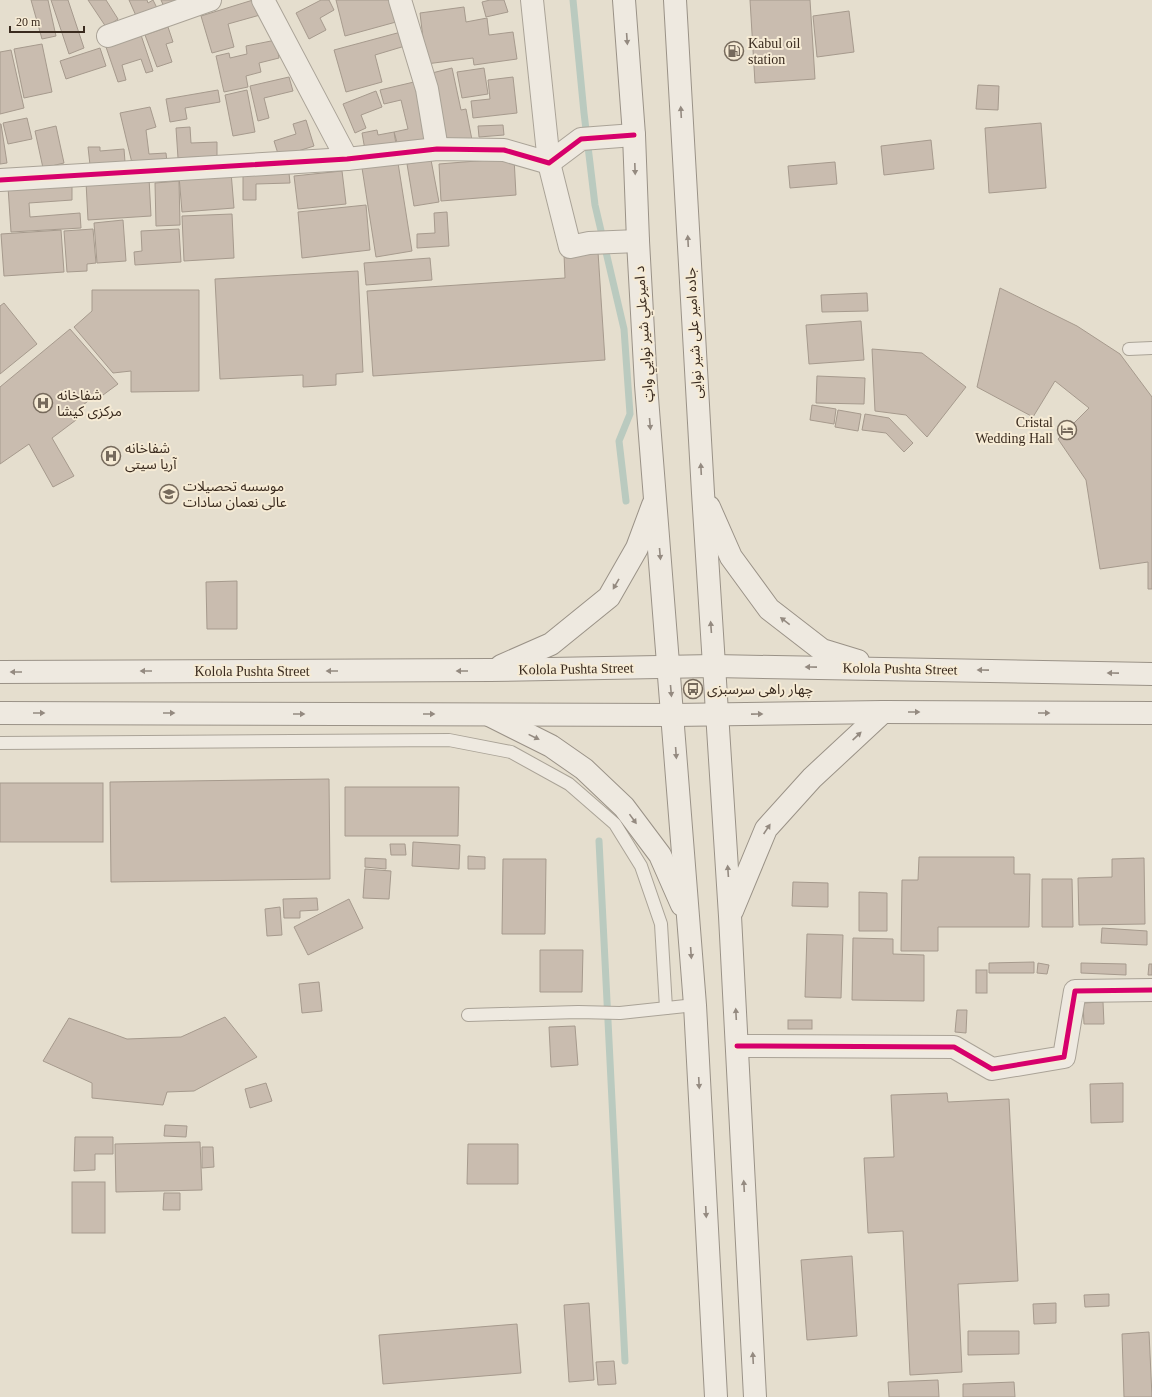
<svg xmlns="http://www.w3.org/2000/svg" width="1152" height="1397" font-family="'Times New Roman','Noto Sans Arabic',serif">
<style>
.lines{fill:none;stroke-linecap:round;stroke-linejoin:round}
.stream{stroke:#bacabf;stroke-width:7}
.building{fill:#c9bcaf;stroke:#a69a8d}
.service-casing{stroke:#aaa397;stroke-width:14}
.minor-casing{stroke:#aaa397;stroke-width:24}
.secondary-casing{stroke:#9a9287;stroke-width:24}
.service{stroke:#eee9e0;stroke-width:12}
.minor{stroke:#eee9e0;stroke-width:22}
.secondary{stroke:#eee9e0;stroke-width:22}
.cycleway-casing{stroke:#f6ebd5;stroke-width:8}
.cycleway{stroke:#d6006c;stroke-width:5}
.oneway{fill:#948a80}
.labels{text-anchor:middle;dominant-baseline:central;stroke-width:4;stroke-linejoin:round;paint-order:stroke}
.poi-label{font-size:14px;fill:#3a2b1f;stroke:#f6ebd5;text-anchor:start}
.street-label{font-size:14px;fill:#3a2b1f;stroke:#f6ebd5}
</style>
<rect width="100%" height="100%" fill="#e5dece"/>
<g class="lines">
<g class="stream">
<polyline points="573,0 584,113 595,205 624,329 630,414 619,441 626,501"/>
<polyline points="599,841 625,1361"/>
</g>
</g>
<g class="building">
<polygon points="31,0 48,0 56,36 42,39"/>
<polygon points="51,0 68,0 84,48 69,54"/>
<polygon points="88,0 106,0 118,19 106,27"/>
<polygon points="129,0 147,0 148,3 153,0 159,12 137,18"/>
<polygon points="161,0 190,0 165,9"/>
<polygon points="253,0 260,15 228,24 234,47 212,53 201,16"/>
<polygon points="321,0 329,0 334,10 320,18 326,30 309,39 296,13"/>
<polygon points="336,0 390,0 396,22 345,36"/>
<polygon points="490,0 504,0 508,12 486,17 482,2"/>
<polygon points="750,0 810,0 815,79 755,83"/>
<polygon points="464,7 466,22 487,18 489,35 513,32 517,59 474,65 473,58 426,64 420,13"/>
<polygon points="849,11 854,52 817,57 813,16"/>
<polygon points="168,27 173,42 166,44 172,62 157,67 145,35"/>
<polygon points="401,32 405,46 375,55 382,82 346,92 334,50"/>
<polygon points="141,35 153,71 146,73 141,59 122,65 126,80 118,82 106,47"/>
<polygon points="276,40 279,58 259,63 261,72 246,76 248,87 224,92 216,56 229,53 230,58 247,54 246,46"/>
<polygon points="42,44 52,92 24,98 14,49"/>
<polygon points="100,48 106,66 66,79 60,61"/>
<polygon points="11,50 24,108 0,114 0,52"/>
<polygon points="452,68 461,110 466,109 472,140 446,146 432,73"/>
<polygon points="484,68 488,94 462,98 457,72"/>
<polygon points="289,77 293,91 264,98 269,118 258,121 250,86"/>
<polygon points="513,77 517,113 473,118 471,101 490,99 488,80"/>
<polygon points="414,82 428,139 398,146 394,132 408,129 401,100 384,104 380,90"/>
<polygon points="978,85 999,86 998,110 976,109"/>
<polygon points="218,90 220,102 185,108 187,119 170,122 166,99"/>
<polygon points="247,90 255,132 233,136 225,95"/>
<polygon points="376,91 382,107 361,115 366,128 355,133 343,104"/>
<polygon points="150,107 156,127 146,130 149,154 166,153 167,162 132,163 120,113"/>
<polygon points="27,118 32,139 8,144 3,123"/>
<polygon points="306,120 314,146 279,157 274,141 296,134 293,124"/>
<polygon points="1041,123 1046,188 989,193 985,128"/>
<polygon points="0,124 1,124 7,163 0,164"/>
<polygon points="503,125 504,135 479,137 478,126"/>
<polygon points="56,126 64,163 43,168 35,131"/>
<polygon points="190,127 191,143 217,142 217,156 178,158 176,128"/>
<polygon points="377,130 378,135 394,132 396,144 365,150 362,133"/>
<polygon points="931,140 934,169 884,175 881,146"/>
<polygon points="88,147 100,147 100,151 124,149 125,162 90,165"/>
<polygon points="514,158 516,195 441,201 439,164"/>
<polygon points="431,160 439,202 414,206 407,164"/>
<polygon points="835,162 837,184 790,188 788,166"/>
<polygon points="398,163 412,251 376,257 362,168"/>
<polygon points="342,171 346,204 298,209 294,176"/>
<polygon points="231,172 234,208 182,212 179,176"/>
<polygon points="243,173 289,173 290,183 256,184 256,200 243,200"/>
<polygon points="149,178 151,216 88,220 86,182"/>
<polygon points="179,181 180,225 156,226 155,183"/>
<polygon points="72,183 72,200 29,203 30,217 80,213 81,228 11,232 8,187"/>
<polygon points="366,205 370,250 302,258 298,212"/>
<polygon points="447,212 449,246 417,248 417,234 435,233 434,213"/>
<polygon points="232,214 234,258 184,261 182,216"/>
<polygon points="123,220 126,261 97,263 94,223"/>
<polygon points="93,229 96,263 87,264 87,271 67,272 64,231"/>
<polygon points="179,229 181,262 135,265 134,252 142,251 141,231"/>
<polygon points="61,230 64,272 4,276 1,234"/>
<polygon points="598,252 605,360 373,376 367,291 565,278 564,254"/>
<polygon points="430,258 432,280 366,285 364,263"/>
<polygon points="358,271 363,372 336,374 336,385 303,387 303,375 220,379 215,279"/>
<polygon points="1000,288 1077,326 1120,354 1152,397 1152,589 1148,589 1148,562 1100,569 1086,480 1058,439 1089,408 1055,381 1033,417 977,387"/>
<polygon points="92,290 199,290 199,391 131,392 131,371 113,373 74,327 92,311"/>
<polygon points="867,293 868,311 822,312 821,295"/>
<polygon points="4,303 37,344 0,374 0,306"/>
<polygon points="861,321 864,360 809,364 806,325"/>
<polygon points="70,329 118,384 103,395 100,392 75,411 80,417 52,438 74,476 53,487 29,444 0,464 0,387"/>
<polygon points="872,349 922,353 966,387 927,437 906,415 875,411"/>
<polygon points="817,376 865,378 864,404 816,403"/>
<polygon points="812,405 836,409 834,424 810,420"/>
<polygon points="838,410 861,414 858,431 835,427"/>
<polygon points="865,414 889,418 913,443 904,452 886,433 862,430"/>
<polygon points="237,581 237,629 207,629 206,582"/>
<polygon points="329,779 330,879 111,882 110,782"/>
<rect x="0" y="783" width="103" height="59"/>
<polygon points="345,787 459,787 458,836 345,836"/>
<polygon points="413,842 460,845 459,869 412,866"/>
<polygon points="390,844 405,844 406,855 391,855"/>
<polygon points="468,856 485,857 485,869 468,869"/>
<polygon points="919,857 1014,857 1014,874 1030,874 1029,927 938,927 938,951 901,951 902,880 918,880"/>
<polygon points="365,858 386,859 386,869 365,867"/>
<polygon points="1144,858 1145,924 1079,925 1078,878 1112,877 1112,859"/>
<polygon points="503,859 546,859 545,934 502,934"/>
<polygon points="365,869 391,871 389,899 363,898"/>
<polygon points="1042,879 1072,879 1073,927 1042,927"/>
<polygon points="793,882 828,883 828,907 792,906"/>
<polygon points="859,892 887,893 887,931 859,931"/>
<polygon points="317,898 318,910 300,911 300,918 284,918 283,899"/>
<polygon points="349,899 363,928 308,955 294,927"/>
<polygon points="280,907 282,935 267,936 265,909"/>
<polygon points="1102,928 1147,931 1147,945 1101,943"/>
<polygon points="807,934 843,935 841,998 805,997"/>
<polygon points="853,938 893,939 893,954 924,955 924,1001 852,1000"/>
<polygon points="540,950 583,950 582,992 540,992"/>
<polygon points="1034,962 1034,973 989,973 989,963"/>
<polygon points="1038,963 1049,965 1047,974 1037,973"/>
<polygon points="1081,963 1126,964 1126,975 1081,973"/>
<polygon points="1149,964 1152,964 1152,975 1148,975"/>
<rect x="976" y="970" width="11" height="23"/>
<polygon points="319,982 322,1011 302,1013 299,984"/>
<polygon points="1103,1002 1104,1024 1084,1024 1083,1003"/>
<polygon points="957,1010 967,1010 966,1033 955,1032"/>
<polygon points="225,1017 257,1057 194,1091 167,1092 163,1105 92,1098 92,1083 43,1061 69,1018 127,1039 181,1037"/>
<rect x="788" y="1020" width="24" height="9"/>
<polygon points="575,1026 578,1065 551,1067 549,1027"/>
<polygon points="266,1083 272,1101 250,1108 245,1089"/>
<polygon points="1123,1083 1123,1122 1091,1123 1090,1084"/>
<polygon points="947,1093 948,1102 1009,1099 1018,1281 958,1284 962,1372 910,1375 903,1231 868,1233 864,1158 894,1157 891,1095"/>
<polygon points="165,1125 187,1126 186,1137 164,1136"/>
<polygon points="75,1137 113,1137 113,1154 95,1154 95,1170 74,1171"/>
<polygon points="200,1142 202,1190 116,1192 115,1144"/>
<polygon points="468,1144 518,1144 518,1184 467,1184"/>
<polygon points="202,1147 213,1147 214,1167 202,1168"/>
<rect x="72" y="1182" width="33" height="51"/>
<polygon points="164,1193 180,1193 180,1210 163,1210"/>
<polygon points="852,1256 857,1336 807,1340 801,1260"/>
<polygon points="1109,1294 1109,1306 1085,1307 1084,1295"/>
<polygon points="589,1303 594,1380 569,1382 564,1305"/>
<polygon points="1056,1303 1056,1323 1034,1324 1033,1304"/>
<polygon points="517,1324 521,1373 383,1384 379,1335"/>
<polygon points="968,1331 1019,1331 1019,1354 968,1355"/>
<polygon points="1149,1332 1152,1397 1124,1397 1122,1334"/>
<polygon points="614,1361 616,1384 598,1385 596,1362"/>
<polygon points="938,1380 939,1397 889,1397 888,1382"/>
<polygon points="1014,1382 1015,1397 963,1397 963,1384"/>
</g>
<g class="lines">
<g class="service-casing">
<g id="service">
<polyline points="1129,349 1152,348"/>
<polyline points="0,743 449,740 511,752 569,784 615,824 641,866 661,924 666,1008"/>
<polyline points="468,1015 578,1012 620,1013 695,1005"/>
</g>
</g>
<g class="minor-casing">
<g id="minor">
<polyline points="263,0 347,159"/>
<polyline points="400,0 427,89 437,149"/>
<polyline points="532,0 549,163 570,247 589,243 638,241"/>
<polyline points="108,36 210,0"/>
<polyline points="0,180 347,159 437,149 504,150 549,163 581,139 634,135"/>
<polyline points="737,1046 954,1047 992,1069 1064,1057 1075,991 1152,990"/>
</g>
</g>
<g class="secondary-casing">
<g id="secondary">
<polyline points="624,0 634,135 638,241 646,385 695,1005 716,1397"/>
<polyline points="675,0 703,493 730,916 755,1397"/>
<polyline points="709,507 731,557 769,609 822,650 858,661"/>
<polyline points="501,666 551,644 609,597 637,548 653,505"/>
<polyline points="0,672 490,670 714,666 1152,674"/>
<polyline points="0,713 673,715 883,712 1152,713"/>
<polyline points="491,716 551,746 584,769 624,807 660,855 682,905"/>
<polyline points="732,911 766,829 812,778 883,712"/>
</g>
</g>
<use href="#service" class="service"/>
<use href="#minor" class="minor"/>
<use href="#secondary" class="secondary"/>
<g class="cycleway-casing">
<g id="cycleway">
<polyline points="0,180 347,159 437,149 504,150 549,163 581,139 634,135"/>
<polyline points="737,1046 954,1047 992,1069 1064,1057 1075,991 1152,990"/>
</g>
</g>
<use href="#cycleway" class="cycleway"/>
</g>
<defs><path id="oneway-solid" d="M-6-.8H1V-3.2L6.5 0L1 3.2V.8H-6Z"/></defs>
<g class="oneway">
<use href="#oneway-solid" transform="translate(627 39) rotate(86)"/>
<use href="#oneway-solid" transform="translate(681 112) rotate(-93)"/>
<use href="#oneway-solid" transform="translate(635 169) rotate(88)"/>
<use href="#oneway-solid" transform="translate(688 241) rotate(-93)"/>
<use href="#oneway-solid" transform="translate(650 424) rotate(85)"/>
<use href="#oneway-solid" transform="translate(701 469) rotate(-93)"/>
<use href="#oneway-solid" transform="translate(660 554) rotate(85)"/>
<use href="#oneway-solid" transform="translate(616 584) rotate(120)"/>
<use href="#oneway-solid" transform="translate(785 621) rotate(-142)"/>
<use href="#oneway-solid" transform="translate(711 627) rotate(-94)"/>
<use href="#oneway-solid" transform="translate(811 667) rotate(-179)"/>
<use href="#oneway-solid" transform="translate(983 670) rotate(-179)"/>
<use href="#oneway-solid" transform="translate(146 671) rotate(180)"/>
<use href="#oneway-solid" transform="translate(332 671) rotate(180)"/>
<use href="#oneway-solid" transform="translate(462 671) rotate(180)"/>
<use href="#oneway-solid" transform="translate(16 672) rotate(180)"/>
<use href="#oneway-solid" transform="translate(1113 673) rotate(-179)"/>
<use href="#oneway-solid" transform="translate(671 691) rotate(85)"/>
<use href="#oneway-solid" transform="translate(914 712)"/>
<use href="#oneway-solid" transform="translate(39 713)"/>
<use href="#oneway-solid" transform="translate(169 713)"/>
<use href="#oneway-solid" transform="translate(1044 713)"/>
<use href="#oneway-solid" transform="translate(299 714)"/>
<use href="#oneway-solid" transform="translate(429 714)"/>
<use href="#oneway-solid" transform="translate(757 714) rotate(-1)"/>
<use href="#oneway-solid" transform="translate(857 736) rotate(-43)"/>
<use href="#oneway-solid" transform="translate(534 737) rotate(26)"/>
<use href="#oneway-solid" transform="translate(676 753) rotate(86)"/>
<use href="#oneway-solid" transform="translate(633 819) rotate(54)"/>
<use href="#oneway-solid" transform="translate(767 829) rotate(-56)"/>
<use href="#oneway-solid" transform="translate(728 871) rotate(-94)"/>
<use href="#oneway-solid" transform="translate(691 953) rotate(86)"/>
<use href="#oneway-solid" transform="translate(736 1014) rotate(-93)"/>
<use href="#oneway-solid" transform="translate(699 1083) rotate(87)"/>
<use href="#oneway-solid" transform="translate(744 1186) rotate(-93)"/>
<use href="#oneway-solid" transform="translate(706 1212) rotate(87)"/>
<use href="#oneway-solid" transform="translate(753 1358) rotate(-93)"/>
</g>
<defs>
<g id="fuel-ring" transform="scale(1)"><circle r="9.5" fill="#f6ebd5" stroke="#766a5c" stroke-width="1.5"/><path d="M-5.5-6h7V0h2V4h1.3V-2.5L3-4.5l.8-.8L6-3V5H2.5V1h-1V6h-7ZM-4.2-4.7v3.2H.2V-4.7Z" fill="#766a5c"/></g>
<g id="hospital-ring" transform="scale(1)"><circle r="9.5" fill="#f6ebd5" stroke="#766a5c" stroke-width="1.5"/><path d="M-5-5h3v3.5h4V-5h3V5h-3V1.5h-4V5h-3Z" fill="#766a5c"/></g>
<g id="hotel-ring" transform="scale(1)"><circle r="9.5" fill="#f6ebd5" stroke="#766a5c" stroke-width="1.5"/><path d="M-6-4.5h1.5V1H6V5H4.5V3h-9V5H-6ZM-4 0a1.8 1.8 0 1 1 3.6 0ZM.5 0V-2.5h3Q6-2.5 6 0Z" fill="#766a5c"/></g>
<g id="university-ring" transform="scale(1)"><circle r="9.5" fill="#f6ebd5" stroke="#766a5c" stroke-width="1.5"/><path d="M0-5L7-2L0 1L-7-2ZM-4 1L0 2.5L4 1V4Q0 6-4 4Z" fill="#766a5c"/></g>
<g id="bus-ring" transform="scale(1)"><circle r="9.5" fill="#f6ebd5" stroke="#766a5c" stroke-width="1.5"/><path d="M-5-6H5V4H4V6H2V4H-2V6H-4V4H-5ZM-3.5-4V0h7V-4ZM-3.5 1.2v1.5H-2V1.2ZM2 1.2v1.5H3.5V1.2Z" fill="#766a5c"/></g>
</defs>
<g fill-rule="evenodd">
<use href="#fuel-ring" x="734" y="51"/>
<use href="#hospital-ring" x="43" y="403"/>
<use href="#hotel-ring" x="1067" y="430"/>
<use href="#hospital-ring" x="111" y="456"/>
<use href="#university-ring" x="169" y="494"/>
<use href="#bus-ring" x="693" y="689"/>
</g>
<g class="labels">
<g class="poi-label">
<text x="748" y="43">Kabul oil<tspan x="748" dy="16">station</tspan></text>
<text x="57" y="395">شفاخانه<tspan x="57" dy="16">مرکزی کیشا</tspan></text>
<text x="1053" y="422" text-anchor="end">Cristal<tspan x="1053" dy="16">Wedding Hall</tspan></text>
<text x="125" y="448">شفاخانه<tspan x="125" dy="16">آریا سیتی</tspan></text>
<text x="183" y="486">موسسه تحصیلات<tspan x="183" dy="16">عالی نعمان سادات</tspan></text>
<text x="707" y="689">چهار راهی سرسبزی</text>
</g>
<g class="street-label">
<text transform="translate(694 333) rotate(-93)">جاده امیر علی شیر نوایی</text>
<text transform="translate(644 334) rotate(-94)">د امیرعلي شیر نوايي واټ</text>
<text transform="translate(576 669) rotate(-1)">Kolola Pushta Street</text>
<text transform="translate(900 669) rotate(1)">Kolola Pushta Street</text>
<text x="252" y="671">Kolola Pushta Street</text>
</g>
</g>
<path d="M10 26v6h74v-6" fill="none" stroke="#3a2b1f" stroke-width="2"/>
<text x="16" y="26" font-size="12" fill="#3a2b1f" stroke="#f6ebd5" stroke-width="3" paint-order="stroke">20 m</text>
</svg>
